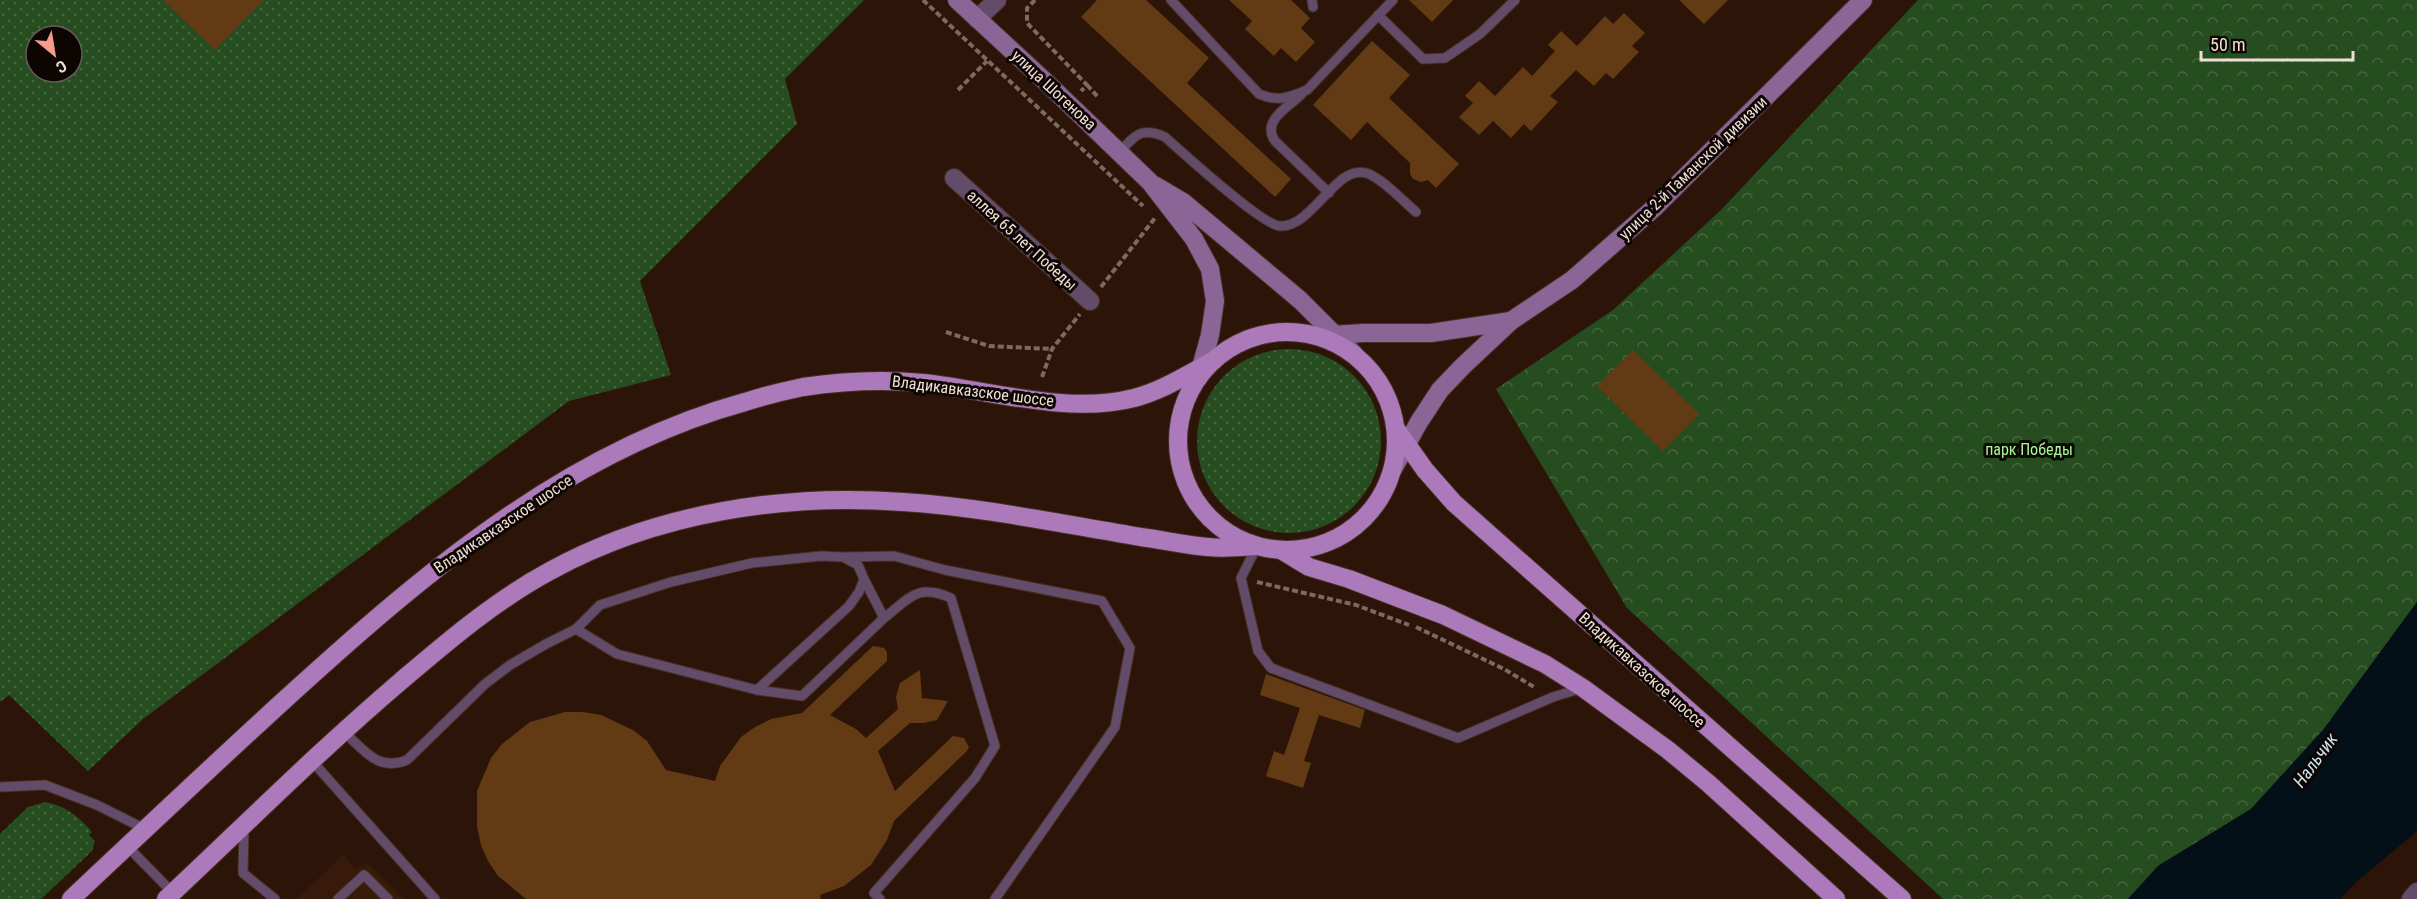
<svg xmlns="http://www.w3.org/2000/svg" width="2417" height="899" font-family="'Roboto Condensed',sans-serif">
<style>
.built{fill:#371a09}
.grass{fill:url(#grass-dots);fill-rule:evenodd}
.park{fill:url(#park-crowns)}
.water{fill:#031017}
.building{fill:#623a14}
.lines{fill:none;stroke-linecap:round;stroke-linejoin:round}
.lane-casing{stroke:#473125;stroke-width:11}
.street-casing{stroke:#473125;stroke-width:20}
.secondary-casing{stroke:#473125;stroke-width:20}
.primary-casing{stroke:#473125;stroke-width:20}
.path{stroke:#7d695d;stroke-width:4;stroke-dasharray:6 3;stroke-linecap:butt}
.lane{stroke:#634b6a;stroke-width:9}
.street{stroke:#634b6a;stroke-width:18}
.secondary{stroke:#8c6597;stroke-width:18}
.primary{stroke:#ac7aba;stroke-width:18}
.labels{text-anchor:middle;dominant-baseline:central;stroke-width:6;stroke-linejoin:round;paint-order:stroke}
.street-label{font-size:16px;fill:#efded5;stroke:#0d0502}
.park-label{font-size:16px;fill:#a3fa95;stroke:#0d0502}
.water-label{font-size:18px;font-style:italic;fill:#cbe4f1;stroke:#0d0502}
</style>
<defs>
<pattern id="grass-dots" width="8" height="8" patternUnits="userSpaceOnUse" patternTransform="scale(1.5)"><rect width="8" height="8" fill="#264d20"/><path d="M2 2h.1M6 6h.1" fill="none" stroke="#466640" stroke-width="1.8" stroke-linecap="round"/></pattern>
<pattern id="park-crowns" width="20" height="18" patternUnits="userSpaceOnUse" patternTransform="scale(1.5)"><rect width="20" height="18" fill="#264d20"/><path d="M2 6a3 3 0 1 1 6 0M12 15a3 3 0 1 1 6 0" fill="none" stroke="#466640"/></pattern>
</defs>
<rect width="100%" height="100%" fill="#2c1508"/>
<polygon class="built" points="343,855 355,869 367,863 404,899 297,899"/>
<g class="grass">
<path d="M0,0H864L785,79L797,124L640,281L671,375L569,401L143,719L88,771L9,695L0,702ZM36,36H72V72H36Z"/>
<circle cx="1289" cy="441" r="92"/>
<path d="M45,802C66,806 78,816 92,832L89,835L95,841L92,851L41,899H0V834L28,807Z"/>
</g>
<polygon class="park" points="1918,0 2417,0 2417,602 2323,730 2251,809 2158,866 2128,899 1943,899 1627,608 1496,389 1613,310 1722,209"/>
<polygon class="water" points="2417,602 2417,830 2415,833 2356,882 2340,899 2128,899 2158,866 2251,809 2323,730"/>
<g class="building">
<polygon points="163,0 264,0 215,50"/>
<polygon points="1097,0 1146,0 1209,58 1187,83 1291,179 1275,197 1081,17"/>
<polygon points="1229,0 1291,0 1310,18 1301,28 1315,42 1296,62 1281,48 1274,56 1245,29 1252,21"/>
<polygon points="1409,0 1453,0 1432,22"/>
<polygon points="1679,0 1728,0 1704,24"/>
<polygon points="1624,13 1645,33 1632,46 1639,52 1613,79 1606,73 1594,86 1576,70 1550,96 1558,102 1531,131 1524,124 1511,138 1493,121 1479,135 1459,117 1473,103 1465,96 1479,81 1495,96 1523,67 1532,76 1555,51 1548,45 1561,31 1577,46 1605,16 1613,24"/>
<polygon points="1372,41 1410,75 1389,98 1459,164 1436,188 1428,180 1421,182 1413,179 1410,174 1410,163 1367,122 1351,140 1313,105"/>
<polygon points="1633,350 1699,414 1663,451 1597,386"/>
<polygon points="873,646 884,648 887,652 887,661 830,715 856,729 866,738 898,709 896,697 900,683 920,670 922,698 948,701 937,720 924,723 910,723 878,751 895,791 953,736 964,738 969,747 967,751 894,821 887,840 871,865 844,886 820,895 821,899 526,899 498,876 488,861 481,845 477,827 477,791 491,758 502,744 530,722 565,712 583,712 601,715 633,730 647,741 666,770 715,781 720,766 741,737 755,727 771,719 802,713"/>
<polygon points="1266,674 1365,710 1360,728 1319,715 1304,761 1311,763 1303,788 1266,776 1274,751 1284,755 1300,708 1260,695"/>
</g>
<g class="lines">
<g class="lane-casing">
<g id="lane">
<path d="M1171,0L1259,94C1278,102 1288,98 1307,90L1393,0"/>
<polyline points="1312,0 1313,7"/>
<polyline points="1378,15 1423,59 1445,58 1480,34 1515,0"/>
<path d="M1301,95C1288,107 1261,121 1275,141L1329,193"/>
<path d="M1119,153C1134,136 1141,126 1165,137C1183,153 1262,225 1280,226C1312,228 1336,164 1366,173C1381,177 1404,202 1416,212"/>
<polyline points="1257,546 1241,578 1258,651 1271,668 1458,738 1553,697 1582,688"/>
<polyline points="845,557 894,556 945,570 1102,601 1130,648 1115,727 995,899"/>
<polyline points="757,690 802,696 884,618 864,579"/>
<path d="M344,732C364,750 378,772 407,760L485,684L510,665L546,644L576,629L600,605L671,582L752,563L821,556L843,557L858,565L864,579L859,592L849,606L757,690L617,654L576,629"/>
<polyline points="312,761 435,899"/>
<polyline points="0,787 45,785 97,805 145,829"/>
<polyline points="244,826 243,873 275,899"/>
<polyline points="127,846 173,893"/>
<polyline points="338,899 364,875 388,899"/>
<path d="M880,899L874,893L975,778L995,746L951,598C917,583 910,598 884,618"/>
</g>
</g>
<g class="street-casing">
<g id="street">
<polyline points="977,19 997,0"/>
<polyline points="954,178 1090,301"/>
<polyline points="2411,899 2417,892"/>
</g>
</g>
<g class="secondary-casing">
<g id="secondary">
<polyline points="957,0 1047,83 1150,182 1194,239 1210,269 1215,301 1210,335 1198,378"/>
<polyline points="1156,186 1183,202 1300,300 1354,354"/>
<polyline points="1317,336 1363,333 1431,333 1511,321"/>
<polyline points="1393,469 1419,422 1440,390 1463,366 1511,321 1572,280 1654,208 1863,0"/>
</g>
</g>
<g class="primary-casing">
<g id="primary">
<circle cx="1287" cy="441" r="109"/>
<polyline points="1396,429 1425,470 1454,503 1902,899"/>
<polyline points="1281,550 1309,567 1349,579 1443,615 1545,664 1583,688 1668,750 1708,783 1836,899"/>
<path d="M71,899C140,834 210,768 280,704C417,579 563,452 745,402C764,396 784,391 803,387C843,381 883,379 923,383C990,390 1068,415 1134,398C1162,391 1188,374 1213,361"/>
<path d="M166,899C244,826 320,750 401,681C448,641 496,600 550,571C655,513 784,493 903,502C982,507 1062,524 1141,537C1163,540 1185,545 1208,547C1224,549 1241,547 1257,546"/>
</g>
</g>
<g class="path">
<polyline points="923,0 1143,206"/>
<polyline points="1035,0 1027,8 1027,23 1087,85 1081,91"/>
<polyline points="1087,85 1098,97"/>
<polyline points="958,90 987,61"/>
<polyline points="1101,287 1155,218"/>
<polyline points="946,332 989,346 1052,349"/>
<polyline points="1042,377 1052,349 1080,314"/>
<polyline points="1257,582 1356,605 1409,625"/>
<polyline points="1416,627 1504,669 1534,687"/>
</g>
<use href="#lane" class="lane"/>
<use href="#street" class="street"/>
<use href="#secondary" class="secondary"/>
<use href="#primary" class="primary"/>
</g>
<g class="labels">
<g class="street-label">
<text transform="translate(1054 90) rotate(43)">улица Шогенова</text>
<text transform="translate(1693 168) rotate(-44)">улица 2-й Таманской дивизии</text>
<text transform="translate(1022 240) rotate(42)">аллея 65 лет Победы</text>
<text transform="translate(973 391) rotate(7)">Владикавказское шоссе</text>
<text transform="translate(503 524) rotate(-34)">Владикавказское шоссе</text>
<text transform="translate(1642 670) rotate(42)">Владикавказское шоссе</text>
</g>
<g class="park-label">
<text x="2029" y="449">парк Победы</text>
</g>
<g class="water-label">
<text transform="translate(2315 760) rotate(-54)">Нальчик</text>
</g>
</g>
<g transform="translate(54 54) rotate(150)"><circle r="28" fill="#0d0502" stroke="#675c56" stroke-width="1.5"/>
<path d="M0-4.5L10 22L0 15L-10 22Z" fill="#f49d8d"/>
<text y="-9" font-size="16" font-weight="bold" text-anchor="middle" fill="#efded5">С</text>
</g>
<path d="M2201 51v9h152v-9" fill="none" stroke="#efded5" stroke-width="3"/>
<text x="2210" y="51" font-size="18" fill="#efded5" stroke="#0d0502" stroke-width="4.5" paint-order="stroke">50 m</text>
</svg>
